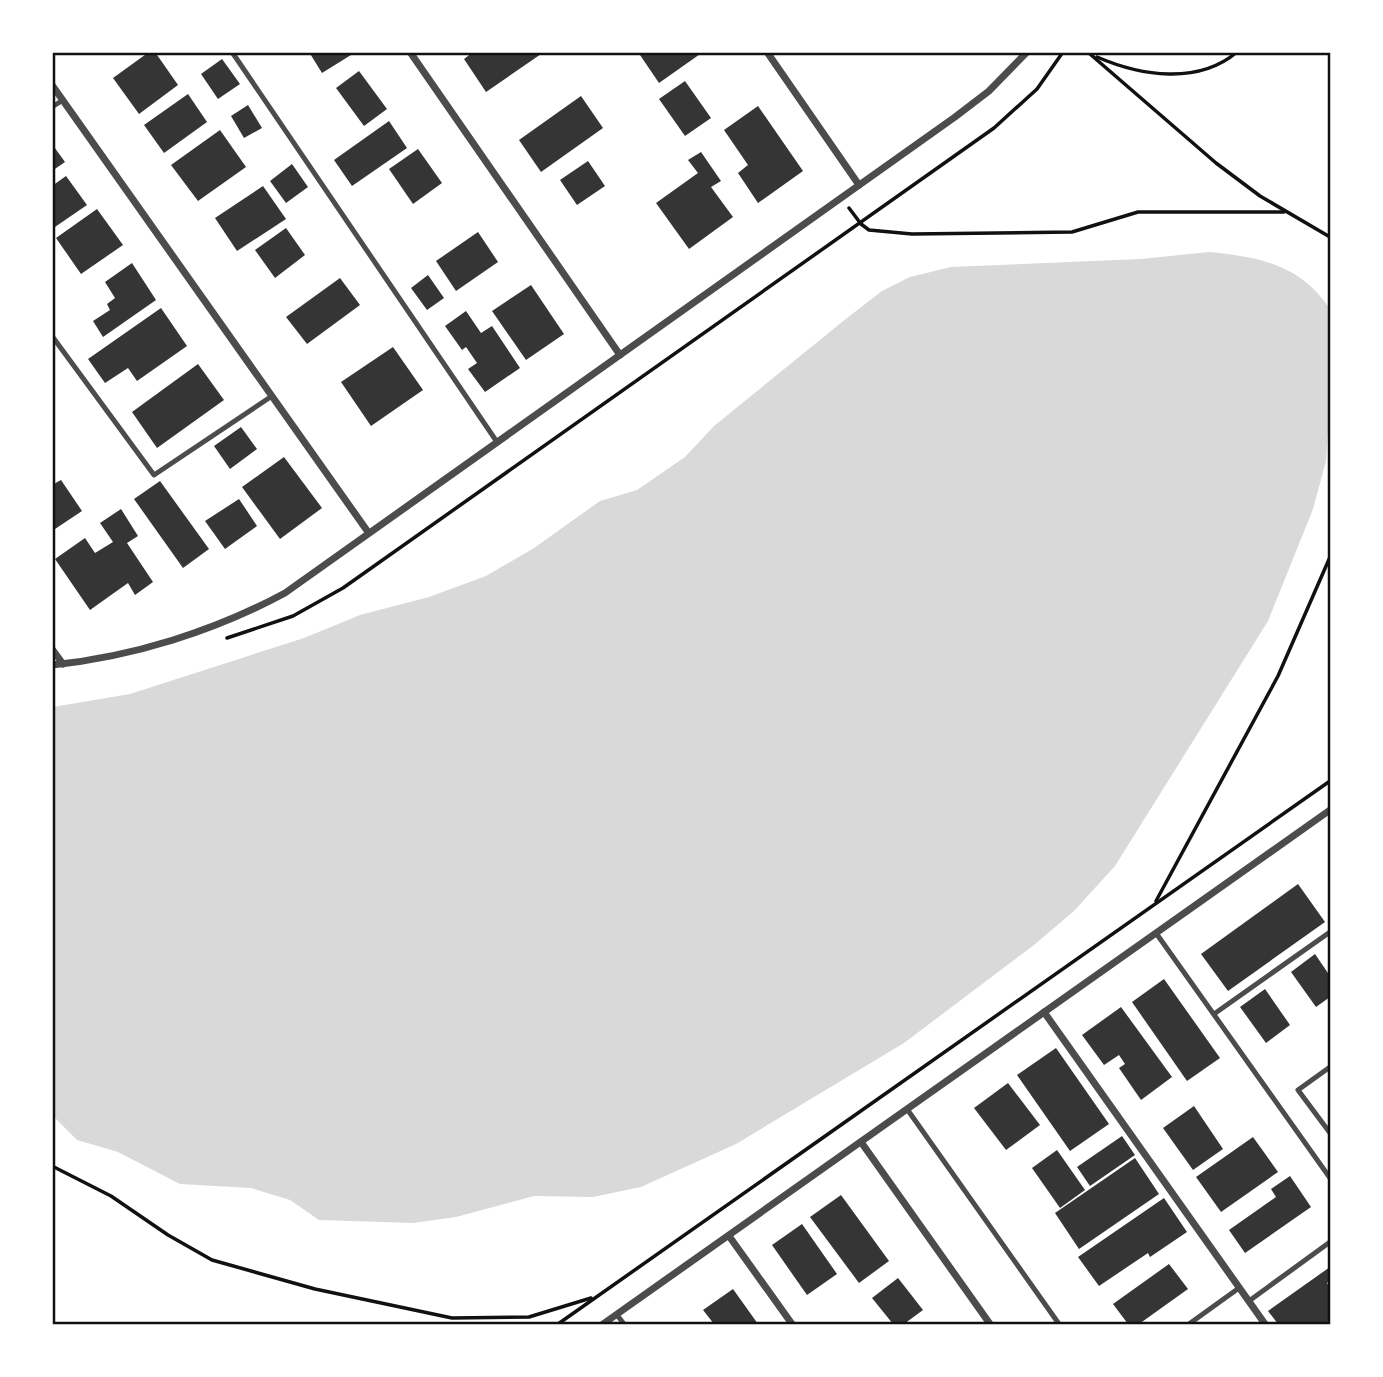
<svg xmlns="http://www.w3.org/2000/svg" width="1383" height="1377" font-family="Cabin,sans-serif">
<style>
.water{fill:#d9d9d9}
.building{fill:#353535}
.lines{fill:none;stroke-linecap:round;stroke-linejoin:round}
.path{stroke:#111;stroke-width:3.5}
.service{stroke:#4c4c4c;stroke-width:5}
.minor{stroke:#4c4c4c;stroke-width:7}
.neatline{fill:none;stroke:#111;stroke-width:2.5}
</style>
<rect width="100%" height="100%" fill="#fff"/>
<path class="water" d="M1209,252C1259,257 1300,264 1330,309V399L1326,461L1313,509L1268,621L1115,866L1074,911L1034,945L904,1043L736,1144L641,1187L593,1197L534,1196L456,1217L413,1223L319,1220L290,1200L251,1188L180,1184L118,1152L77,1140L53,1116V707L130,694L304,638L360,615L429,597L486,576L534,548L600,501L637,490L685,457L714,426L847,318L882,291L910,277L951,267L1141,259Z"/>
<g class="building">
<polygon points="149,52 155,52 178,85 139,114 113,78"/>
<polygon points="309,52 350,52 351,55 322,73"/>
<polygon points="473,52 544,52 486,92 464,59"/>
<polygon points="644,52 703,52 659,83 640,55"/>
<polygon points="222,59 240,84 218,99 201,74"/>
<polygon points="359,71 387,109 364,126 336,88"/>
<polygon points="685,81 711,118 685,136 659,99"/>
<polygon points="188,94 207,122 164,153 144,125"/>
<polygon points="581,96 603,128 541,172 519,140"/>
<polygon points="248,105 262,128 244,138 231,116"/>
<polygon points="758,106 803,171 758,203 738,173 748,165 724,130"/>
<polygon points="389,121 407,148 352,186 334,160"/>
<polygon points="220,130 246,167 198,201 171,165"/>
<polygon points="52,144 65,162 52,171"/>
<polygon points="418,149 442,183 413,204 389,169"/>
<polygon points="701,152 721,181 711,187 733,217 689,249 656,203 698,173 688,160"/>
<polygon points="588,161 605,186 577,205 560,180"/>
<polygon points="292,164 308,187 286,203 270,181"/>
<polygon points="66,176 87,205 52,229 52,186"/>
<polygon points="263,186 286,219 237,251 215,218"/>
<polygon points="97,209 123,245 81,274 56,238"/>
<polygon points="286,228 305,255 275,278 255,250"/>
<polygon points="478,232 498,262 456,291 436,261"/>
<polygon points="132,263 156,300 103,337 93,321 110,310 107,304 115,298 105,282"/>
<polygon points="428,275 444,298 427,310 411,288"/>
<polygon points="340,278 360,305 307,344 286,317"/>
<polygon points="531,285 564,334 526,360 492,311"/>
<polygon points="161,308 187,346 137,381 128,368 105,383 88,359"/>
<polygon points="466,311 481,333 492,326 520,368 485,392 468,369 477,363 466,347 462,350 445,326"/>
<polygon points="393,347 423,390 371,426 341,382"/>
<polygon points="198,364 224,400 157,448 132,412"/>
<polygon points="241,427 257,449 230,469 214,446"/>
<polygon points="284,457 322,508 280,539 242,487"/>
<polygon points="61,480 82,511 52,531 52,485"/>
<polygon points="160,481 209,549 183,568 134,499"/>
<polygon points="239,499 257,526 225,549 205,521"/>
<polygon points="121,509 138,536 127,543 153,582 135,595 128,583 90,610 55,559 85,538 95,553 113,542 100,523"/>
<polygon points="1298,884 1325,922 1228,991 1201,954"/>
<polygon points="1315,954 1330,976 1330,997 1316,1007 1291,972"/>
<polygon points="1164,979 1220,1058 1187,1081 1132,1002"/>
<polygon points="1265,989 1290,1025 1266,1043 1240,1007"/>
<polygon points="1121,1007 1172,1077 1141,1100 1119,1068 1125,1064 1119,1055 1104,1065 1082,1035"/>
<polygon points="1056,1048 1109,1124 1070,1151 1017,1075"/>
<polygon points="1008,1083 1040,1125 1006,1150 974,1108"/>
<polygon points="1194,1106 1223,1149 1193,1170 1163,1128"/>
<polygon points="1122,1136 1135,1155 1090,1186 1077,1167"/>
<polygon points="1253,1137 1278,1172 1221,1212 1196,1177"/>
<polygon points="1057,1150 1085,1190 1060,1208 1032,1168"/>
<polygon points="1135,1158 1159,1194 1079,1249 1055,1213"/>
<polygon points="1290,1176 1311,1207 1245,1253 1229,1230 1276,1197 1271,1189"/>
<polygon points="841,1195 889,1261 859,1283 810,1217"/>
<polygon points="1164,1198 1187,1232 1150,1257 1148,1253 1099,1286 1078,1257"/>
<polygon points="802,1224 837,1274 807,1295 772,1245"/>
<polygon points="1169,1264 1188,1289 1139,1324 1128,1324 1113,1304"/>
<polygon points="1330,1267 1330,1280 1327,1283 1330,1288 1330,1324 1278,1324 1268,1311"/>
<polygon points="898,1278 923,1310 904,1324 893,1324 872,1298"/>
<polygon points="733,1289 758,1324 714,1324 703,1310"/>
</g>
<g class="lines">
<g class="path">
<polyline points="1090,54 1216,163 1260,196 1330,237"/>
<path d="M1097,57C1141,76 1198,85 1237,52"/>
<polyline points="849,208 861,224 869,230 912,234 1072,232 1138,212 1284,212"/>
<polyline points="227,638 293,616 343,588 994,128 1037,89 1063,52"/>
<polyline points="1156,901 1278,676 1330,557"/>
<polyline points="52,1166 111,1196 168,1235 212,1260 315,1289 452,1318 529,1317 591,1298"/>
<polyline points="558,1324 1330,781"/>
</g>
<g class="service">
<polyline points="232,52 497,442"/>
<polyline points="52,107 63,100"/>
<polyline points="52,336 154,475 272,396"/>
<polyline points="1156,933 1330,1178"/>
<polyline points="1214,1014 1330,932"/>
<polyline points="1330,1067 1298,1090 1330,1133"/>
<polyline points="907,1109 1059,1324"/>
<polyline points="1249,1301 1330,1242"/>
<polyline points="617,1315 624,1324"/>
<polyline points="1189,1324 1239,1288"/>
</g>
<g class="minor">
<polyline points="410,52 620,355"/>
<polyline points="767,52 859,185"/>
<polyline points="52,85 368,532"/>
<polyline points="52,649 63,664"/>
<path d="M52,665C132,657 215,631 285,593L955,117L989,91L1027,52"/>
<polyline points="1044,1012 1265,1324"/>
<polyline points="861,1142 990,1324"/>
<polyline points="729,1236 792,1324"/>
<polyline points="603,1324 1330,810"/>
</g>
</g>
<rect width="1383" height="1377" fill="none" stroke="#ffffff" stroke-width="108"/>
<rect x="54" y="54" width="1275" height="1269" class="neatline"/>
</svg>
